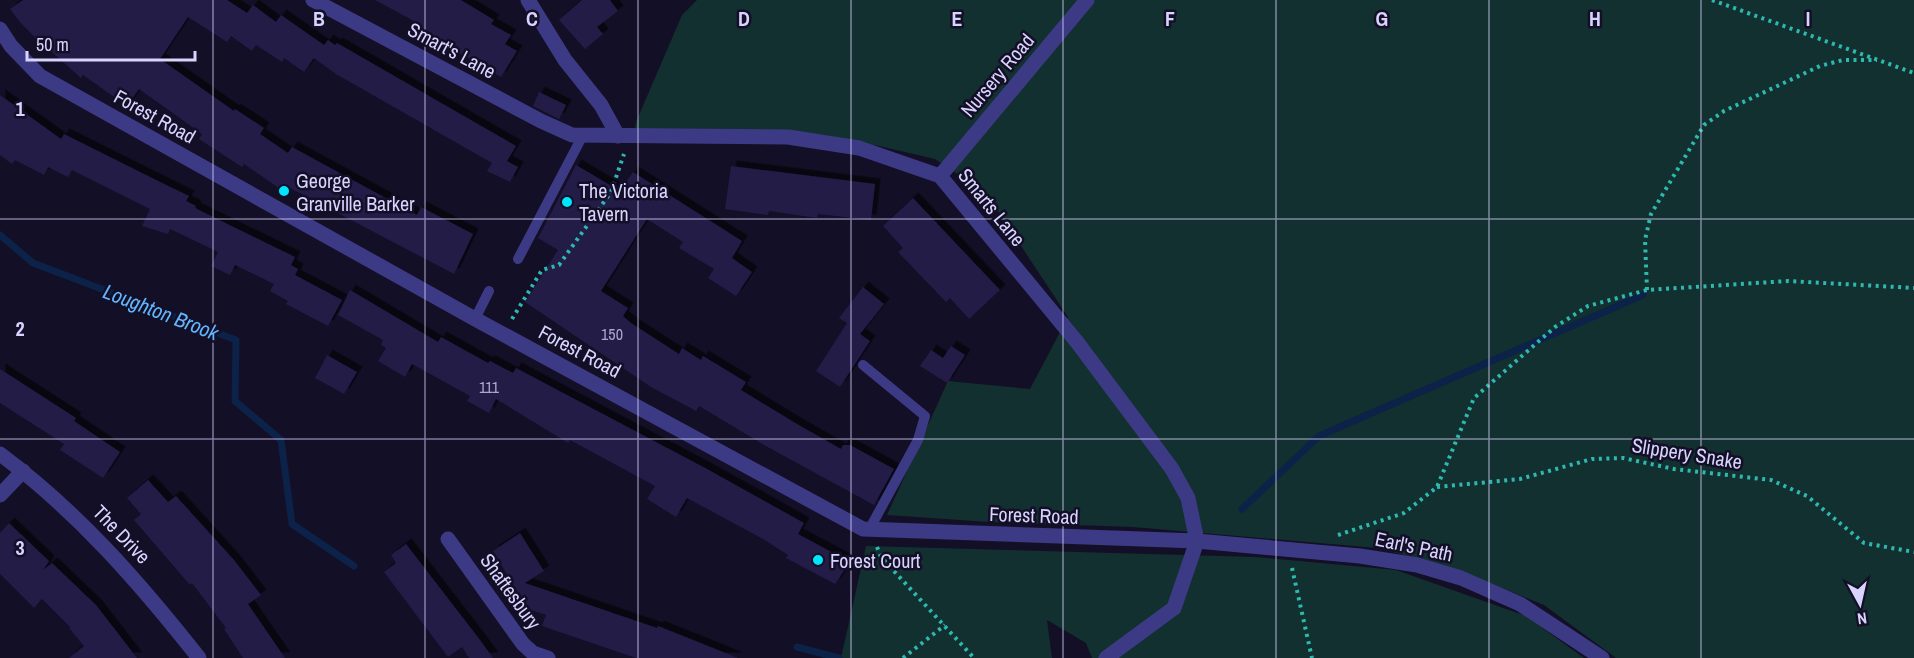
<svg xmlns="http://www.w3.org/2000/svg" width="1914" height="658" font-family="'Archivo Narrow',sans-serif">
<style>
.green{fill:#12302f}
.lines{fill:none;stroke-linecap:round;stroke-linejoin:round}
.stream{stroke:#0c2248;stroke-width:7}
.building{fill:#241b47;filter:url(#shadow)}
.path{stroke:#2fb8b0;stroke-width:4;stroke-dasharray:3 4.5;stroke-linecap:butt}
.service{stroke:#3d3a85;stroke-width:10}
.minor{stroke:#3d3a85;stroke-width:15}
.tertiary{stroke:#3d3a85;stroke-width:15}
.grid{fill:none;stroke:#d9d4ff;stroke-width:1.5;stroke-opacity:0.55}
.poi-dot{fill:#00e5ff;stroke:#130f26;stroke-width:2}
.labels{text-anchor:middle;dominant-baseline:central;stroke-width:5;stroke-linejoin:round;paint-order:stroke}
.number-label{font-size:16px;fill:#aca6d1}
.street-label{font-size:20px;fill:#d9d4ff;stroke:#130f26}
.poi-label{font-size:20px;fill:#d9d4ff;stroke:#130f26;text-anchor:start}
.water-label{font-size:21px;font-style:italic;fill:#62b6ff;stroke:#130f26}
.grid-label{font-size:20px;text-anchor:middle;font-weight:bold;fill:#d9d4ff;stroke:#130f26;stroke-width:5;stroke-linejoin:round;paint-order:stroke}
</style>
<defs>
<filter id="shadow"><feDropShadow dx="5.5" dy="-5.5" stdDeviation="0" flood-color="#0009"/></filter>
</defs>
<rect width="100%" height="100%" fill="#130f26"/>
<g class="green">
<polygon points="697,0 1914,0 1914,658 1616,658 1544,605 1446,566 1377,548 1133,527 989,522 887,515 948,381 1030,389 1068,317 986,193 935,159 879,146 787,134 634,133 636,122 682,15"/>
<polygon points="866,546 1256,557 1396,570 1526,616 1584,658 1092,658 1086,643 1047,620 1052,658 841,658"/>
</g>
<g class="lines">
<g class="stream">
<polyline points="0,235 33,263 236,340 235,401 281,440 292,524 354,566"/>
<polyline points="1242,509 1319,436 1643,295"/>
<polyline points="797,647 839,658"/>
</g>
</g>
<g class="building">
<polygon points="23,0 227,0 247,13 253,5 276,22 281,15 324,45 328,40 335,45 337,43 516,146 507,161 518,167 510,182 487,171 492,163 336,74 314,58 304,72 284,58 282,62 256,45 252,51 231,36 227,42 188,17 160,59 234,111 235,109 264,128 260,134 288,153 292,147 417,215 421,207 473,234 454,274 290,188 286,193 244,164 242,167 199,139 202,134 139,89 127,106 83,75 81,78 43,44 42,45 19,21 10,9"/>
<polygon points="375,0 461,0 494,20 491,24 511,35 505,44 517,51 501,77 411,25 414,21"/>
<polygon points="582,0 610,0 618,11 597,27 603,34 585,49 559,20"/>
<polygon points="539,92 566,105 559,119 533,106"/>
<polygon points="0,95 61,139 64,134 152,178 189,196 186,201 196,206 195,208 295,257 291,265 298,269 295,275 342,300 328,326 286,304 288,301 270,291 274,284 235,265 230,275 211,266 218,252 170,229 168,234 142,226 150,209 72,170 68,177 48,167 44,175 15,160 12,164 0,155"/>
<polygon points="576,165 620,191 633,172 742,241 732,258 752,272 736,296 708,278 714,269 679,248 683,242 647,219 601,291 628,308 623,316 631,323 679,354 682,348 701,360 703,356 746,382 741,390 797,424 841,449 843,445 850,445 894,469 874,505 764,445 699,406 696,411 651,387 525,302 558,250 538,238"/>
<polygon points="731,166 875,184 871,220 818,214 817,218 769,211 768,215 725,209"/>
<polygon points="913,198 1000,290 969,319 950,298 946,302 898,252 903,248 883,226"/>
<polygon points="863,287 884,304 860,334 870,341 840,387 816,371 847,323 839,318"/>
<polygon points="350,290 438,342 441,337 488,363 490,361 513,373 516,368 707,469 804,523 798,534 850,562 835,584 786,558 788,555 763,539 687,498 676,517 647,499 655,486 570,440 568,443 496,399 489,413 467,401 470,396 412,364 405,377 378,361 386,348 381,345 383,340 338,315"/>
<polygon points="951,346 965,355 947,383 920,366 931,350 943,358"/>
<polygon points="327,355 357,372 344,394 315,378"/>
<polygon points="0,369 76,418 74,421 120,452 103,478 60,450 64,444 0,403"/>
<polygon points="148,480 168,502 176,496 234,560 261,595 248,604 285,658 243,658 224,629 226,628 192,583 190,585 134,520 141,514 127,498"/>
<polygon points="9,523 49,561 43,570 52,563 96,605 137,658 69,658 84,646 69,628 70,627 42,599 34,608 0,574 0,533"/>
<polygon points="520,533 544,571 525,583 657,628 658,626 738,658 636,658 542,626 546,615 528,609 493,551"/>
<polygon points="406,544 480,640 493,658 469,658 462,647 448,657 384,572 396,563 391,555"/>
</g>
<g class="lines">
<g class="path">
<polyline points="1712,0 1914,73"/>
<polyline points="1647,290 1645,240 1651,214 1704,125 1724,111 1820,66 1843,60 1877,60"/>
<polyline points="512,319 542,270 559,265 611,192 624,154"/>
<polyline points="1437,487 1520,479 1592,459 1623,458 1674,469 1771,480 1807,496 1864,543 1914,552"/>
<polyline points="1338,535 1404,513 1437,487 1474,398 1555,327 1588,306 1647,290 1788,281 1914,288"/>
<polyline points="877,547 881,557 974,658"/>
<polyline points="1292,568 1312,658"/>
<polyline points="903,658 945,625"/>
</g>
<g class="service">
<polyline points="518,259 583,135"/>
<polyline points="475,319 489,291"/>
<polyline points="863,365 925,416 918,440 869,530"/>
</g>
<g class="minor">
<polyline points="313,0 541,121 572,135 788,137 859,148 940,176 1077,342 1172,469 1188,498 1197,541 1174,608 1106,658"/>
<polyline points="528,0 565,60 601,105 618,136"/>
<polyline points="940,176 1087,0"/>
<path d="M0,454C78,512 139,582 199,658"/>
<polyline points="0,495 23,471"/>
<polyline points="448,539 523,644 533,653 548,658"/>
</g>
<polyline class="tertiary" points="0,29 11,46 40,76 475,319 863,529 1197,541 1360,556 1417,565 1461,578 1520,604 1602,658"/>
</g>
<path class="grid" d="M213,0V658M425,0V658M638,0V658M851,0V658M1063,0V658M1276,0V658M1489,0V658M1701,0V658M0,219H1914M0,439H1914"/>
<g class="poi-dot">
<circle cx="284" cy="191" r="6"/>
<circle cx="567" cy="202" r="6"/>
<circle cx="818" cy="560" r="6"/>
</g>
<g class="labels">
<g class="number-label">
<text x="612" y="334">150</text>
<text x="489" y="387">111</text>
</g>
<g class="street-label">
<text transform="translate(452 50) rotate(28)">Smart's Lane</text>
<text transform="translate(997 75) rotate(-50)">Nursery Road</text>
<text transform="translate(155 116) rotate(29)">Forest Road</text>
<text transform="translate(992 207) rotate(51)">Smarts Lane</text>
<text transform="translate(580 351) rotate(28)">Forest Road</text>
<text transform="translate(1687 453) rotate(9)">Slippery Snake</text>
<text transform="translate(1034 515) rotate(2)">Forest Road</text>
<text transform="translate(122 534) rotate(46)">The Drive</text>
<text transform="translate(1414 546) rotate(12)">Earl's Path</text>
<text transform="translate(511 591) rotate(54)">Shaftesbury</text>
</g>
<g class="poi-label">
<text x="296" y="180">George<tspan x="296" dy="23">Granville Barker</tspan></text>
<text x="579" y="190">The Victoria<tspan x="579" dy="23">Tavern</tspan></text>
<text x="830" y="560">Forest Court</text>
</g>
<g class="water-label">
<text transform="translate(161 312) rotate(21)">Loughton Brook</text>
</g>
</g>
<g class="grid-label">
<text x="319" y="26">B</text>
<text x="532" y="26">C</text>
<text x="744" y="26">D</text>
<text x="957" y="26">E</text>
<text x="1170" y="26">F</text>
<text x="1382" y="26">G</text>
<text x="1595" y="26">H</text>
<text x="1808" y="26">I</text>
<text x="20" y="116">1</text>
<text x="20" y="336">2</text>
<text x="20" y="555">3</text>
</g>
<g transform="translate(1860 604) rotate(172)" stroke="#130f26" stroke-width="4.5" paint-order="stroke">
<path d="M0-4.5L10 22L0 15L-10 22Z" fill="#d9d4ff"/>
<text y="-9" font-size="16" font-weight="bold" text-anchor="middle" fill="#d9d4ff">N</text>
</g>
<path d="M27 51v9h168v-9" fill="none" stroke="#d9d4ff" stroke-width="3"/>
<text x="36" y="51" font-size="18" fill="#d9d4ff" stroke="#130f26" stroke-width="4.5" paint-order="stroke">50 m</text>
</svg>
